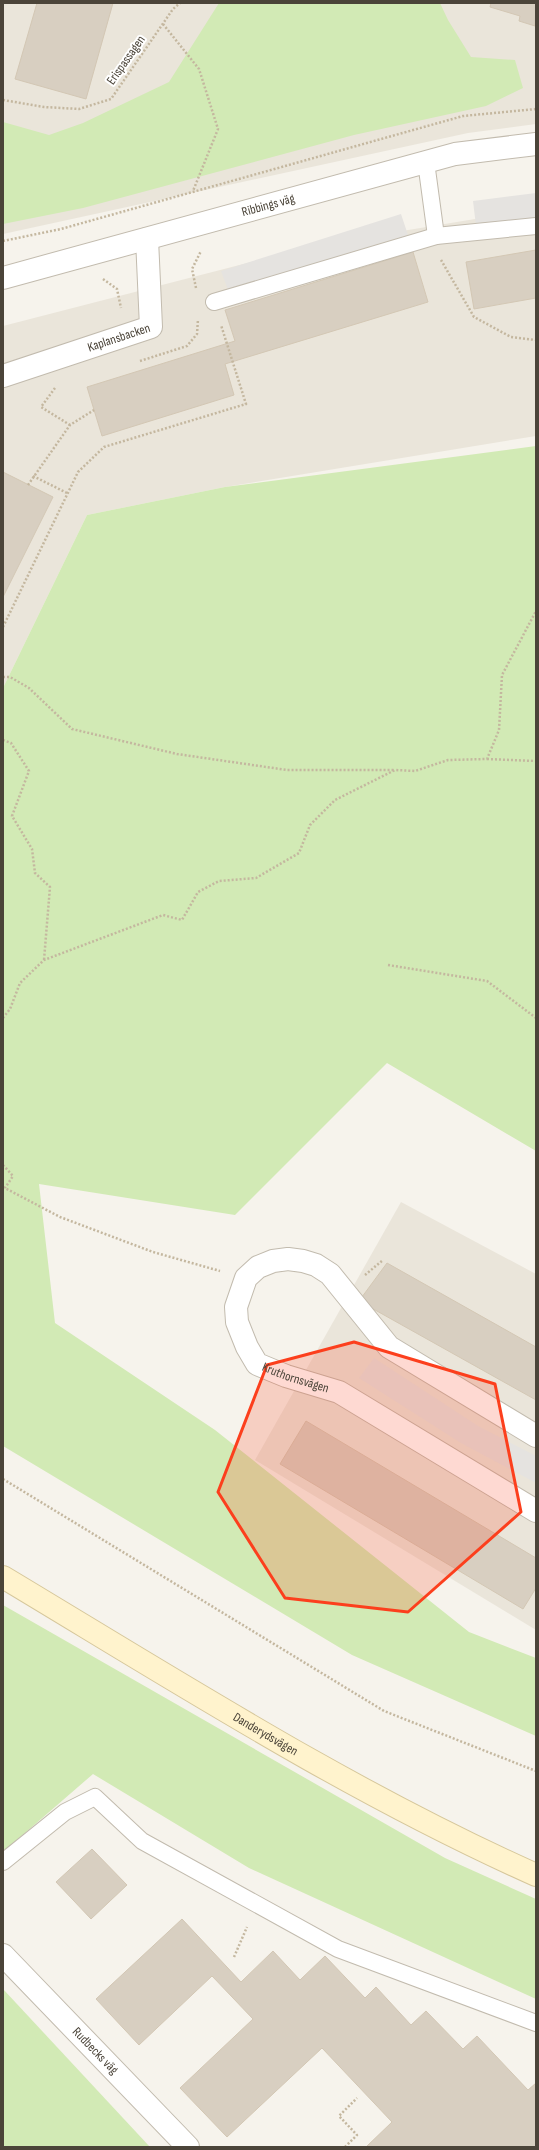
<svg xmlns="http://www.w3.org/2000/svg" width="539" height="2150" font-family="'Sofia Sans Condensed',sans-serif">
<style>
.residential{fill:#eae5da}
.green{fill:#d2eab5}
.parking{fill:#e5e3e0}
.building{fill:#d8cfc1;stroke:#d3c7b4}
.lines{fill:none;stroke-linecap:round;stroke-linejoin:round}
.service-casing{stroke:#c2bbae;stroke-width:18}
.minor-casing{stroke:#c2bbae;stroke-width:24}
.secondary-casing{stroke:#d6c79b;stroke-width:24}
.path{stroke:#c4b79f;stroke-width:2.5;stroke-dasharray:2 2;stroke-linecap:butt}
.service{stroke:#fff;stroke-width:16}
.minor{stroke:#fff;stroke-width:22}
.secondary{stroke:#fff3cd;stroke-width:22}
.marked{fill:#fc3f1d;fill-opacity:0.2;stroke:#fc3f1d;stroke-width:3;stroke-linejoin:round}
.labels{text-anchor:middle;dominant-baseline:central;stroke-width:4;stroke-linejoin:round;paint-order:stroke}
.street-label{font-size:13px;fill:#4b4439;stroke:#fff}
</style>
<rect width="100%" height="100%" fill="#f6f3ec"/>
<g class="residential">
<polygon points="3,3 536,3 536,124 468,133 3,234"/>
<polygon points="536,209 536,436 225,487 87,515 3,688 3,326 317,245"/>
<polygon points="401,1202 536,1274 536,1630 255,1460"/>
</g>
<g class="green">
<polygon points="219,3 440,3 448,20 471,57 515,60 523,88 486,106 354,135 83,208 3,224 3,122 49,135 83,123 169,82"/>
<polygon points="536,446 536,1151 387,1063 235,1215 39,1184 55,1323 215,1430 469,1632 536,1658 536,1736 352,1655 3,1446 3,688 87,515 225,487"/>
<polygon points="3,1605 445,1858 536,1899 536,1999 249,1868 93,1774 3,1852"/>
<polygon points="3,1989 150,2147 3,2147"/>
</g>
<g class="parking">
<polygon points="536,193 536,219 476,226 473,201"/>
<polygon points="401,214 408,235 228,290 221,271"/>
<polygon points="374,1358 478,1426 536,1456 536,1483 461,1443 359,1378"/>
</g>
<g class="building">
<polygon points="37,3 113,3 86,99 15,79"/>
<polygon points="491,3 536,3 535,26 519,21 520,16 490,7"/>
<polygon points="536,250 536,298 474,309 466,262"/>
<polygon points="413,252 428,302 225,364 234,395 102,436 87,387 235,341 225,310"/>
<polygon points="3,472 53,497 3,597"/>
<polygon points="387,1263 536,1347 536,1400 359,1301"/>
<polygon points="306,1421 536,1558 536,1588 523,1609 280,1464"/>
<polygon points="92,1849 127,1885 91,1919 56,1882"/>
<polygon points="182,1919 241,1982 273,1951 300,1980 325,1956 365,1998 376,1987 411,2025 426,2011 463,2049 477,2036 528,2090 536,2083 536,2147 366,2147 392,2122 322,2048 227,2137 180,2088 253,2019 212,1976 139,2045 96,1999"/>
</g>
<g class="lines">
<g class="service-casing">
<g id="service">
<polyline points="426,162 436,236"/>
<polyline points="214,302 436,236 536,226"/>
<polyline points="3,1862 65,1812 95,1797 142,1841 338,1949 536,2023"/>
</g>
</g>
<g class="minor-casing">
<g id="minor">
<path id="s1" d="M3,278L455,154L536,144"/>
<path id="s2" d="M3,376L151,327L147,239"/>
<path id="s3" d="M536,1436L389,1347L330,1274L316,1265L303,1261L288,1259L273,1261L258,1267L246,1278L236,1307L237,1322L247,1347L257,1364L286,1376L339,1392L536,1511"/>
<path id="s4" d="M3,1955L188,2147"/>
</g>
</g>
<g class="secondary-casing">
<g id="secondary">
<path id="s5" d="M3,1577C178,1682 350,1792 536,1875"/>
</g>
</g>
<g class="path">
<polyline points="163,24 199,69 218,129 193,191"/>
<polyline points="3,100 44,107 79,109 111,99 173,9 180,3"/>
<polyline points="3,241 61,229 463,116 536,109"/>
<polyline points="441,260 474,317 511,337 536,340"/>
<polyline points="103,279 117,289 121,308"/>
<polyline points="196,288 192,269 201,251"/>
<polyline points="140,361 187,346 197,334 198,319"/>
<polyline points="55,388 41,407 70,425"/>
<polyline points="33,476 67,493"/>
<polyline points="28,485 70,425 94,410"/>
<polyline points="3,627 78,472 104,447 246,404 221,325"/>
<polyline points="3,677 10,677 29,688 72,729 177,754 287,770 394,770"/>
<polyline points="3,740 11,743 29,771 12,816 32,849 35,873 50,887 44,960"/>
<polyline points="487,759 536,761"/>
<polyline points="388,965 487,981 536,1018"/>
<polyline points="3,1018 10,1009 20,983 44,960 163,915 182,920 198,892 219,881 256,878 299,853 310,825 335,800 395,770 415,771 448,760 487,759 499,730 502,675 536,611"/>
<polyline points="3,1165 13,1176 5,1188"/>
<polyline points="3,1187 60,1217 153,1252 220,1271"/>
<polyline points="365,1275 383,1260"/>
<polyline points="3,1479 384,1711 536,1771"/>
<polyline points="234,1957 247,1927"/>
<polyline points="345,2147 357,2135 339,2116 357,2098"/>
</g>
<use href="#service" class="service"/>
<use href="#minor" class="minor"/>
<use href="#secondary" class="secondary"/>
</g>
<path class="marked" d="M354,1342L495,1384L521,1512L408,1612L285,1598L218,1492L267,1365Z"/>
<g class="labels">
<g class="street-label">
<text transform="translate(126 60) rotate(-55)">Erispassagen</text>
<text stroke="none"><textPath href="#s1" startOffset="275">Ribbings väg</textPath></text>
<text stroke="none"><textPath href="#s2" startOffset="122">Kaplansbacken</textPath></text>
<text stroke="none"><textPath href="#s3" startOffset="492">Kruthornsvägen</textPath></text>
<text stroke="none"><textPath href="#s5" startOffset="306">Danderydsvägen</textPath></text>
<text stroke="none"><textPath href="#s4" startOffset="133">Rudbecks väg</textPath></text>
</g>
</g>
<rect width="539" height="2150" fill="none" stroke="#4b4439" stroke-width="8"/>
</svg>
